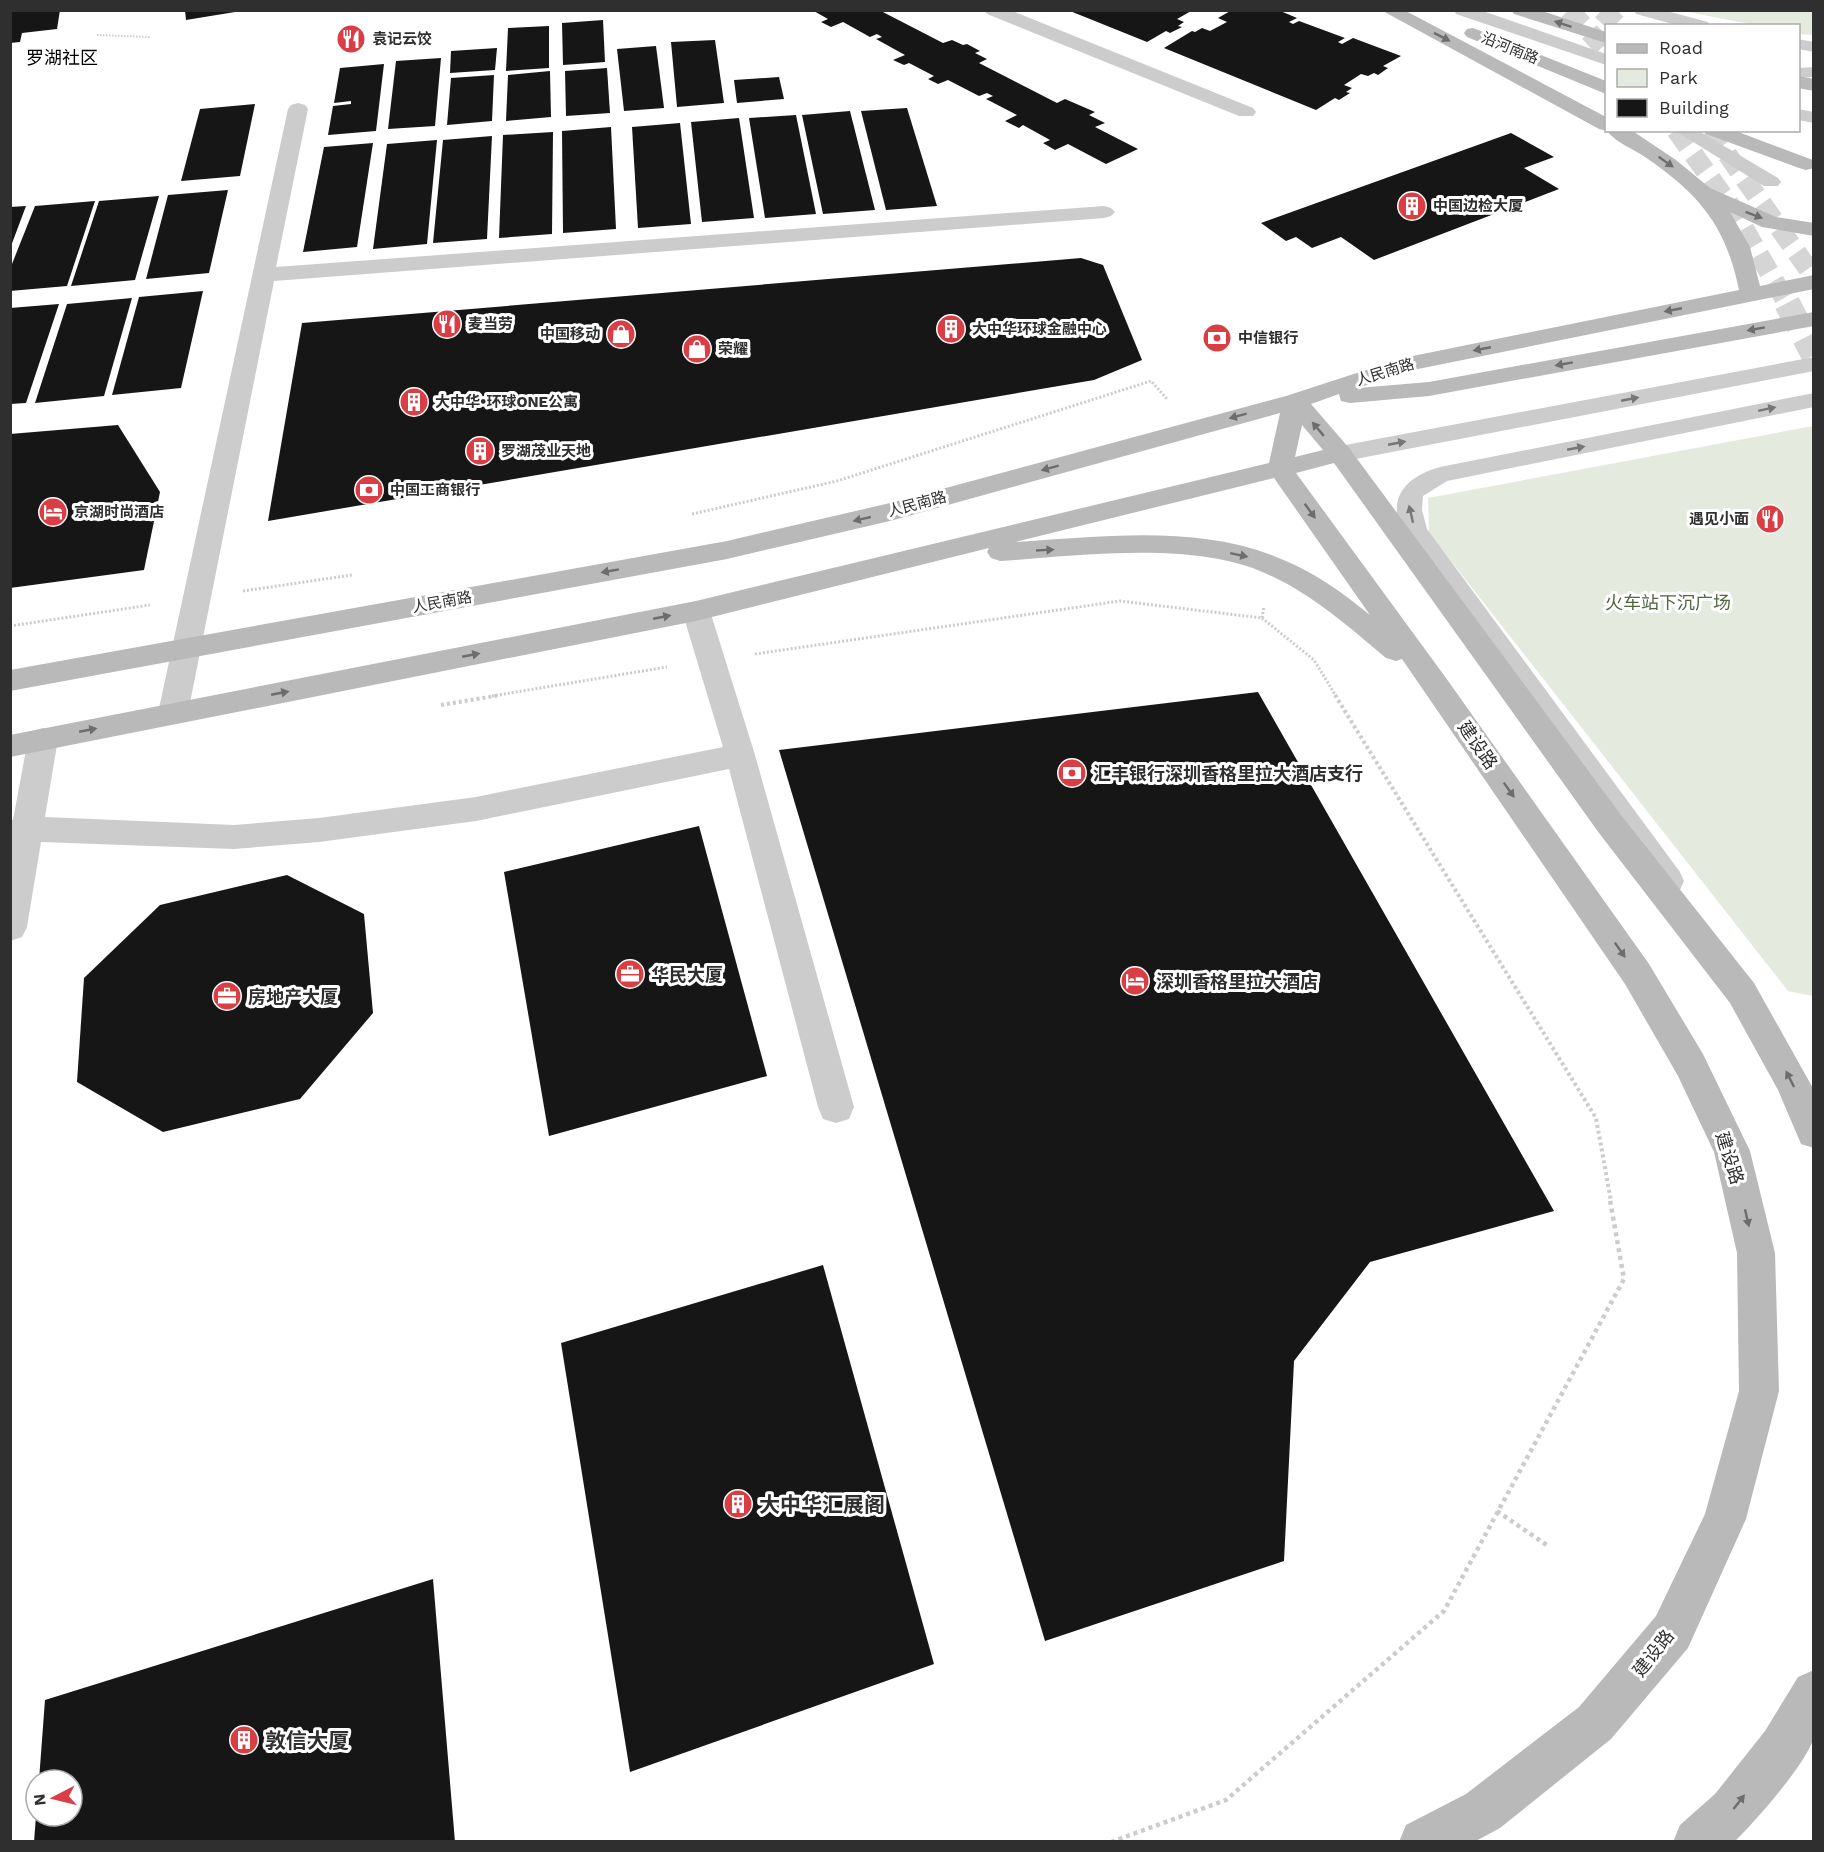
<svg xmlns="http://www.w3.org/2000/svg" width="1824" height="1852" font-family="'Work Sans','Noto Sans SC',sans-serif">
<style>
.green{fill:#e4ebde}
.building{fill:#161616}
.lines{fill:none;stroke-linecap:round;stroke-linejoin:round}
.trunk-tunnel-far1{stroke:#d5d5d5;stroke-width:20;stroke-dasharray:20 10;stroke-linecap:butt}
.trunk-tunnel{stroke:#d5d5d5;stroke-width:26;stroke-dasharray:26 13;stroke-linecap:butt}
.path-far3{stroke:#ccc;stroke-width:2;stroke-dasharray:1.5 1.5;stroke-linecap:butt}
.path-far2{stroke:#ccc;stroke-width:3;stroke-dasharray:2 2;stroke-linecap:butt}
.path-far1{stroke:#ccc;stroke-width:4;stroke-dasharray:3 3;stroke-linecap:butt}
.path{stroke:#ccc;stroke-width:4.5;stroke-dasharray:4 4;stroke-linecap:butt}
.service{fill:#ccc;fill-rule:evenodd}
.minor{fill:#ccc;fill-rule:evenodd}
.secondary{fill:#b9b9b9;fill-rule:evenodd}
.oneway{fill:#6d6d6d}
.oneway2{fill:#767676}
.labels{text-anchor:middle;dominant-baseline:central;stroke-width:6;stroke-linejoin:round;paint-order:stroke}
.far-poi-label{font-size:15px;font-weight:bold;fill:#2f2f2f;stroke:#fff;text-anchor:start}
.far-street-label{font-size:15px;fill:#2f2f2f;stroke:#fff}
.far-quarter-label{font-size:18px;fill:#000;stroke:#fff}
.park-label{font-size:18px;fill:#50673f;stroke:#fff}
.street-label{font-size:18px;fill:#2f2f2f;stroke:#fff}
.poi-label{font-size:18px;font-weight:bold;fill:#2f2f2f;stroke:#fff;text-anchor:start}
.near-poi-label{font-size:21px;font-weight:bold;fill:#2f2f2f;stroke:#fff;text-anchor:start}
</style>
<rect width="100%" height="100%" fill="#fff"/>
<g class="green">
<polygon points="1683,11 1813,11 1813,35 1799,34 1798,26 1755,25"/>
<polygon points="1813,426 1813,996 1788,991 1429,533 1428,498"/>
</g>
<g class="building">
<polygon points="10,10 60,10 57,29 22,33 20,42 10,43"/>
<polygon points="185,10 235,10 235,12 186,20"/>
<polygon points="812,10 879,10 943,43 952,40 963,45 967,44 980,51 975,53 987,59 979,63 1057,103 1065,99 1095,112 1089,115 1105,123 1095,127 1138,149 1106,164 1068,144 1055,150 1043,143 1050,140 1023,125 1019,128 1005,121 1017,115 986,99 993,96 987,93 979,96 948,80 938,84 928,79 934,76 909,63 904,65 893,60 905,55 876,39 882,37 877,34 870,37 843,22 831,27 821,22 828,19"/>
<polygon points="1193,10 1177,19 1184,22 1178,26 1182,27 1170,33 1166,31 1147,42 1070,11"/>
<polygon points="1232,10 1278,10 1297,18 1289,22 1293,24 1299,21 1345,38 1338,42 1342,44 1353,38 1401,56 1383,66 1388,68 1378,75 1374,73 1368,76 1361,74 1344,85 1352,88 1346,92 1350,93 1339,100 1335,98 1316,110 1164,48 1192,31 1195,32 1202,28 1210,31 1227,22 1218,18"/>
<polygon points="603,20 605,62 563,65 562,23"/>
<polygon points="549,26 549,68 506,71 508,28"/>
<polygon points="715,40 724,103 677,107 671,42"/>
<polygon points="656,46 664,108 624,111 617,49"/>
<polygon points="497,48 495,70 450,73 451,51"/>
<polygon points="441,58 435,126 388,129 396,61"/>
<polygon points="384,64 376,131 328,135 333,106 351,104 351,101 334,103 340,68"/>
<polygon points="607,68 610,113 566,116 565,71"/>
<polygon points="550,71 551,117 506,121 508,75"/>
<polygon points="494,75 492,121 447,125 451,78"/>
<polygon points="779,77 784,99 737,103 734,80"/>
<polygon points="255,104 240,176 181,181 200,109"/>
<polygon points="907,108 937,206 886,210 861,111"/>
<polygon points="850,111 875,210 823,214 802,115"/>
<polygon points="796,115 816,214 765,218 749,118"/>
<polygon points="739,118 754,218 702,222 691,122"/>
<polygon points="680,123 691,224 638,228 632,127"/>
<polygon points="611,127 616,229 563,233 562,131"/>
<polygon points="553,132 552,234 499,238 503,135"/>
<polygon points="1511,133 1554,157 1524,168 1559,189 1374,260 1341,237 1312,248 1296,237 1286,241 1261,223"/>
<polygon points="492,136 487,239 433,243 443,140"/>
<polygon points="437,140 427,244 373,249 387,144"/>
<polygon points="373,143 357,247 303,252 324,147"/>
<polygon points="228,190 209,273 146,279 168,195"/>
<polygon points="159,196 135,280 71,286 99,201"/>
<polygon points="95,201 67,286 10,291 10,269 35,206"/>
<polygon points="26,206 11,246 10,246 10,207"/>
<polygon points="1081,258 1103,265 1142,360 1094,380 268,521 302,323"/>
<polygon points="203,291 181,388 112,395 139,297"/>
<polygon points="132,298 104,396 35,403 67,304"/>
<polygon points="59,304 26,403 10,404 10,308"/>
<polygon points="118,425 160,492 144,570 10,588 10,434"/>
<polygon points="1258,692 1554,1211 1370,1262 1294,1361 1284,1561 1045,1641 779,750"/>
<polygon points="699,826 767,1076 549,1136 504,872"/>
<polygon points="287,875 364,914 373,1013 300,1099 163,1132 77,1082 84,978 160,905"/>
<polygon points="823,1265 934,1664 630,1772 561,1343"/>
<polygon points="433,1579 455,1842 34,1842 36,1816 72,1816 72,1780 39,1780 45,1700"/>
</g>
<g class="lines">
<g class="trunk-tunnel-far1">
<polyline points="1569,10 1606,50"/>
<polyline points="1602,10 1619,26"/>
<polyline points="1676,130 1734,211 1788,305"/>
<polyline points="1710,130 1814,277"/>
</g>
<polyline class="trunk-tunnel" points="1787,303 1814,355"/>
<polyline class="path-far3" points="97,35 150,37"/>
<g class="path-far2">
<polyline points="692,514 837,481 1151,381 1167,399"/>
<polyline points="243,591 352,575"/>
<polyline points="1262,618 1314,660 1336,696"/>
<polyline points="10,626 150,605"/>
<polyline points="755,654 1120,601 1262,618 1264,606"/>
<polyline points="492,696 667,667"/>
</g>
<g class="path-far1">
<polyline points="1335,695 1596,1118 1611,1201"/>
<polyline points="441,705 501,695"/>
</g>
<g class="path">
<polyline points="1497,1511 1548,1546"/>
<polyline points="1111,1842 1226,1800 1444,1611 1624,1279 1610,1200"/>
</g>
<g class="service">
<polygon points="1454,10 1480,10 1606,54 1606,65 1456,14"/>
<polygon points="1634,10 1663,10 1708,22 1710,26 1680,26 1636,14"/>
<polygon points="1798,39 1814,42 1814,52 1798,49"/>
<polygon points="1814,67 1814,77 1798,78 1798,68"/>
<polygon points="1798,109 1814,112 1814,123 1798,120"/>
<polygon points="1674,130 1697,130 1778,178 1781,182 1778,186 1764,186"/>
<polygon points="1814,357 1814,371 1340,462 1332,459 1328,454 1332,449 1340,446"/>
<path d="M1814,393V407L1447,481L1423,496L1422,510L1427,529L1680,872L1684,881L1680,890C1653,899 1642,866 1629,846L1406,537C1384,501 1404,477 1440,467Z"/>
</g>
<g class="minor">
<polygon points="984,10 1010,10 1253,108 1256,112 1253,116 1239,116 987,14"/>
<polygon points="298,103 305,105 308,109 276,267 1104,206 1111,208 1115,212 1111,216 1104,218 274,281 188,713 183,721 173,724 163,721 158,713 288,109 291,105"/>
<polygon points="696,601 706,604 710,611 755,755 854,1107 849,1119 836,1123 823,1119 818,1107 729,769 476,821 319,842 234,849 41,842 27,927 22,937 10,941 10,820 13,820 28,739 32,731 43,728 54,731 58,739 45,817 234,825 319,818 476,797 723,747 682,611 686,604"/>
</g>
<g class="secondary">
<path d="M1381,10H1404L1606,117V130H1631L1676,160L1710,188L1776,217L1814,223V236L1762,227L1730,212L1750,247L1760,286L1814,275V289L1408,371L1358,388L1429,382L1814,312V326L1429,396L1350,403L1341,401L1339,394L1311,404L1349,448L1621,815L1754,983L1814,1090V1148L1801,1144L1778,1090L1730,1003L1599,833L1334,463L1296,473L1446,678L1649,964L1703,1054L1750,1151L1775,1253L1779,1391L1746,1519L1688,1648L1611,1739L1500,1828L1474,1842H1399L1406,1825L1466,1794L1579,1707L1656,1616L1705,1514L1739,1391L1737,1253L1714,1152L1678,1076L1625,984L1402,659L1396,661L1386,658C1349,627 1312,594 1267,574C1193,540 1080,556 1000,561L991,558L987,552L989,548L696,621L10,757V735L696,601L1269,463L1280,413L890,521L727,559L10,691V670L727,541L890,503L1286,396L1403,358L1739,290C1726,227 1701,196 1648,159C1636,150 1616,143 1607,131L1599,129ZM1302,425L1323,450L1295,457ZM1274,478L1370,615C1344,594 1317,574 1286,561C1202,523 1103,537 1015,542Z"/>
<polygon points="1511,10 1539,10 1606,32 1606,43 1514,14"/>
<polygon points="1473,28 1606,81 1606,94 1467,37 1464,33 1467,29"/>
<polygon points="1798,76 1814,79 1814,91 1798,88"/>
<polygon points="1703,130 1733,130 1813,160 1814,168 1806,170 1799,168 1706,134"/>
<path d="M1814,1670C1814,1686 1817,1727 1813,1740C1804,1766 1755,1822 1734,1842H1673L1680,1825L1715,1794L1765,1731L1798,1677Z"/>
</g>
</g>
<defs><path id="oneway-solid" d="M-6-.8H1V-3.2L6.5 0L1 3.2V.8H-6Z" transform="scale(1.5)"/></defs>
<g class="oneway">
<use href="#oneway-solid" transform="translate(1563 24) rotate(-162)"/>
<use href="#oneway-solid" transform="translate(1442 37) rotate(27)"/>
<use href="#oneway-solid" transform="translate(1666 162) rotate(35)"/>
<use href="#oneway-solid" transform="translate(1754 215) rotate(21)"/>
<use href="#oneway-solid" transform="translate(1673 310) rotate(169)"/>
<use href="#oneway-solid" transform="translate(1756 329) rotate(170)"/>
<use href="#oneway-solid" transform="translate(1482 349) rotate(169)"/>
<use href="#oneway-solid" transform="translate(1564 364) rotate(170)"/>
<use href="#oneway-solid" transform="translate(1238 416) rotate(165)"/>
<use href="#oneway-solid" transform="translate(1318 429) rotate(-130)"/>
<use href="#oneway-solid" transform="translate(1050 468) rotate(165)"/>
<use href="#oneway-solid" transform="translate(1310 511) rotate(54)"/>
<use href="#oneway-solid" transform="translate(862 519) rotate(167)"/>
<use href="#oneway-solid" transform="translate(1045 550) rotate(-3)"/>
<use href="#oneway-solid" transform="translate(1239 555) rotate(12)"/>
<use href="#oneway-solid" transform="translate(610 571) rotate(170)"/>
<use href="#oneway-solid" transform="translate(662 617) rotate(-11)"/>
<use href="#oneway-solid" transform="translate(471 655) rotate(-11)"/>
<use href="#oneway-solid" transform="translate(280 693) rotate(-11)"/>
<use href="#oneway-solid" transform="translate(88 730) rotate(-11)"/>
<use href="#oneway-solid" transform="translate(1509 790) rotate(55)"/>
<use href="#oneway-solid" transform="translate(1620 950) rotate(55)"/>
<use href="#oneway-solid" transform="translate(1790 1079) rotate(-117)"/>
<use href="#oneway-solid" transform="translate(1747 1218) rotate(77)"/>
<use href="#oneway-solid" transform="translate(1739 1802) rotate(-52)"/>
</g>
<g class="oneway2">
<use href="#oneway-solid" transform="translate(1630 399) rotate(-11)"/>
<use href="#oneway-solid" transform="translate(1767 409) rotate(-12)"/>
<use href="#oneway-solid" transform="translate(1397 443) rotate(-11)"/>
<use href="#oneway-solid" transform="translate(1576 448) rotate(-11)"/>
<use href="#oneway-solid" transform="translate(1411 514) rotate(-103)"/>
</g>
<defs>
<g id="restaurant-disc" transform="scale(1.5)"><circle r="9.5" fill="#d83e44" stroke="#fff"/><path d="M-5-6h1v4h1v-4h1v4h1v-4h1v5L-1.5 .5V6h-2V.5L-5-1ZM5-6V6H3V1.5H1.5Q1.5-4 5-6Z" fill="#fff"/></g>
<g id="building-disc" transform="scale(1.5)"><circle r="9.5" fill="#d83e44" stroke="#fff"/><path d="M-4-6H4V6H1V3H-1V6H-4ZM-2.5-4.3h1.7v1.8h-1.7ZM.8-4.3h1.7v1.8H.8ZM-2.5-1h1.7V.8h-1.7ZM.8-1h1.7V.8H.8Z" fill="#fff"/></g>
<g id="shop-disc" transform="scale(1.5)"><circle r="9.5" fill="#d83e44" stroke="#fff"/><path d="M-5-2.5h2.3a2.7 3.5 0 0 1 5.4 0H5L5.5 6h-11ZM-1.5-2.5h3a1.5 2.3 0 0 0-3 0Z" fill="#fff"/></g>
<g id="bank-disc" transform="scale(1.5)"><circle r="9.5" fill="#d83e44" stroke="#fff"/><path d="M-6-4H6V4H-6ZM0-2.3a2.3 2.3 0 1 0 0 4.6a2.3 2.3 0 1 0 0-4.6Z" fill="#fff"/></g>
<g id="hotel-disc" transform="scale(1.5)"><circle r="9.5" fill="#d83e44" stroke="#fff"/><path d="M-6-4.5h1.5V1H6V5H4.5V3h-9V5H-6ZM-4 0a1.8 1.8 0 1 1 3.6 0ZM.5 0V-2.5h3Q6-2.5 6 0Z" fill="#fff"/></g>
<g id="office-disc" transform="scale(1.5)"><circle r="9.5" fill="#d83e44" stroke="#fff"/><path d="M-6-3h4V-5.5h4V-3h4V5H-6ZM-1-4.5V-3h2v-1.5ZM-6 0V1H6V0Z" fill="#fff"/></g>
</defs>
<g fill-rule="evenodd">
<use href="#restaurant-disc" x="351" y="39"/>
<use href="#building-disc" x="1412" y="206"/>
<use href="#restaurant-disc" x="447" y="324"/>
<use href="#building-disc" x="951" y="329"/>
<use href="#shop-disc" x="621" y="334"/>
<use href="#bank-disc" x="1217" y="338"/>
<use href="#shop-disc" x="697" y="349"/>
<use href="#building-disc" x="414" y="402"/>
<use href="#building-disc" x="480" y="451"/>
<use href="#bank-disc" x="369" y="490"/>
<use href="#hotel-disc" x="53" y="512"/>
<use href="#restaurant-disc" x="1770" y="519"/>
<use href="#bank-disc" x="1072" y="773"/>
<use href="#office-disc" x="630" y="974"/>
<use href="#hotel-disc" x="1135" y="981"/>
<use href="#office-disc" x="227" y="996"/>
<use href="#building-disc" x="738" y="1504"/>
<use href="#building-disc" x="244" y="1740"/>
</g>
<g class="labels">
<g class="far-poi-label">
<text x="372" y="39">袁记云饺</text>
<text x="1433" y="206">中国边检大厦</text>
<text x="468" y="324">麦当劳</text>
<text x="972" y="329">大中华环球金融中心</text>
<text x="600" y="334" text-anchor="end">中国移动</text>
<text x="1238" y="338">中信银行</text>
<text x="718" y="349">荣耀</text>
<text x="435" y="402">大中华•环球ONE公寓</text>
<text x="501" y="451">罗湖茂业天地</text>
<text x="390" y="490">中国工商银行</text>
<text x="74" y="512">京湖时尚酒店</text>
<text x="1749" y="519" text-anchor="end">遇见小面</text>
</g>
<g class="far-street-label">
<text transform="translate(1510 48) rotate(22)">沿河南路</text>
<text transform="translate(1385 372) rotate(-17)">人民南路</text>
<text transform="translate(917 504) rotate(-15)">人民南路</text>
<text transform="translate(442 602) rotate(-10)">人民南路</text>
</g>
<g class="far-quarter-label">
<text x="62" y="57">罗湖社区</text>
</g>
<g class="park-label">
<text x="1668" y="602">火车站下沉广场</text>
</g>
<g class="street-label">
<text transform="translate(1478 745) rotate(55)">建设路</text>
<text transform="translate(1730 1158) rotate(72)">建设路</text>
<text transform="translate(1653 1653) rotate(-52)">建设路</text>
</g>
<g class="poi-label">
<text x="1093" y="773">汇丰银行深圳香格里拉大酒店支行</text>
<text x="651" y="974">华民大厦</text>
<text x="1156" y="981">深圳香格里拉大酒店</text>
<text x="248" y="996">房地产大厦</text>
</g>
<g class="near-poi-label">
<text x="759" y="1504">大中华汇展阁</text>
<text x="265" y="1740">敦信大厦</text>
</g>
</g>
<rect width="1824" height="1852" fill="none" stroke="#2f2f2f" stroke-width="24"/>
<rect x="1605" y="24" width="195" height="108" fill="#ffffff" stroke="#acacac" stroke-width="1.5"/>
<rect x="1617" y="44" width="30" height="9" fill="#b9b9b9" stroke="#acacac" stroke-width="1.5"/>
<text x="1659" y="54" font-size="18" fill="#2f2f2f">Road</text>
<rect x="1617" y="69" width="30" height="18" fill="#e4ebde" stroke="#acacac" stroke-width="1.5"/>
<text x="1659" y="84" font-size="18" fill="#2f2f2f">Park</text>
<rect x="1617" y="99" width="30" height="18" fill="#161616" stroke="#acacac" stroke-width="1.5"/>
<text x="1659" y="114" font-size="18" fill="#2f2f2f">Building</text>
<g transform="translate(54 1798) rotate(263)"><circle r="28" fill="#ffffff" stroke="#acacac" stroke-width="1.5"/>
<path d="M0-4.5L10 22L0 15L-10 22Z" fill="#d83e44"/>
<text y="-9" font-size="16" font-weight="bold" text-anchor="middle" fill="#2f2f2f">N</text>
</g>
</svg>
